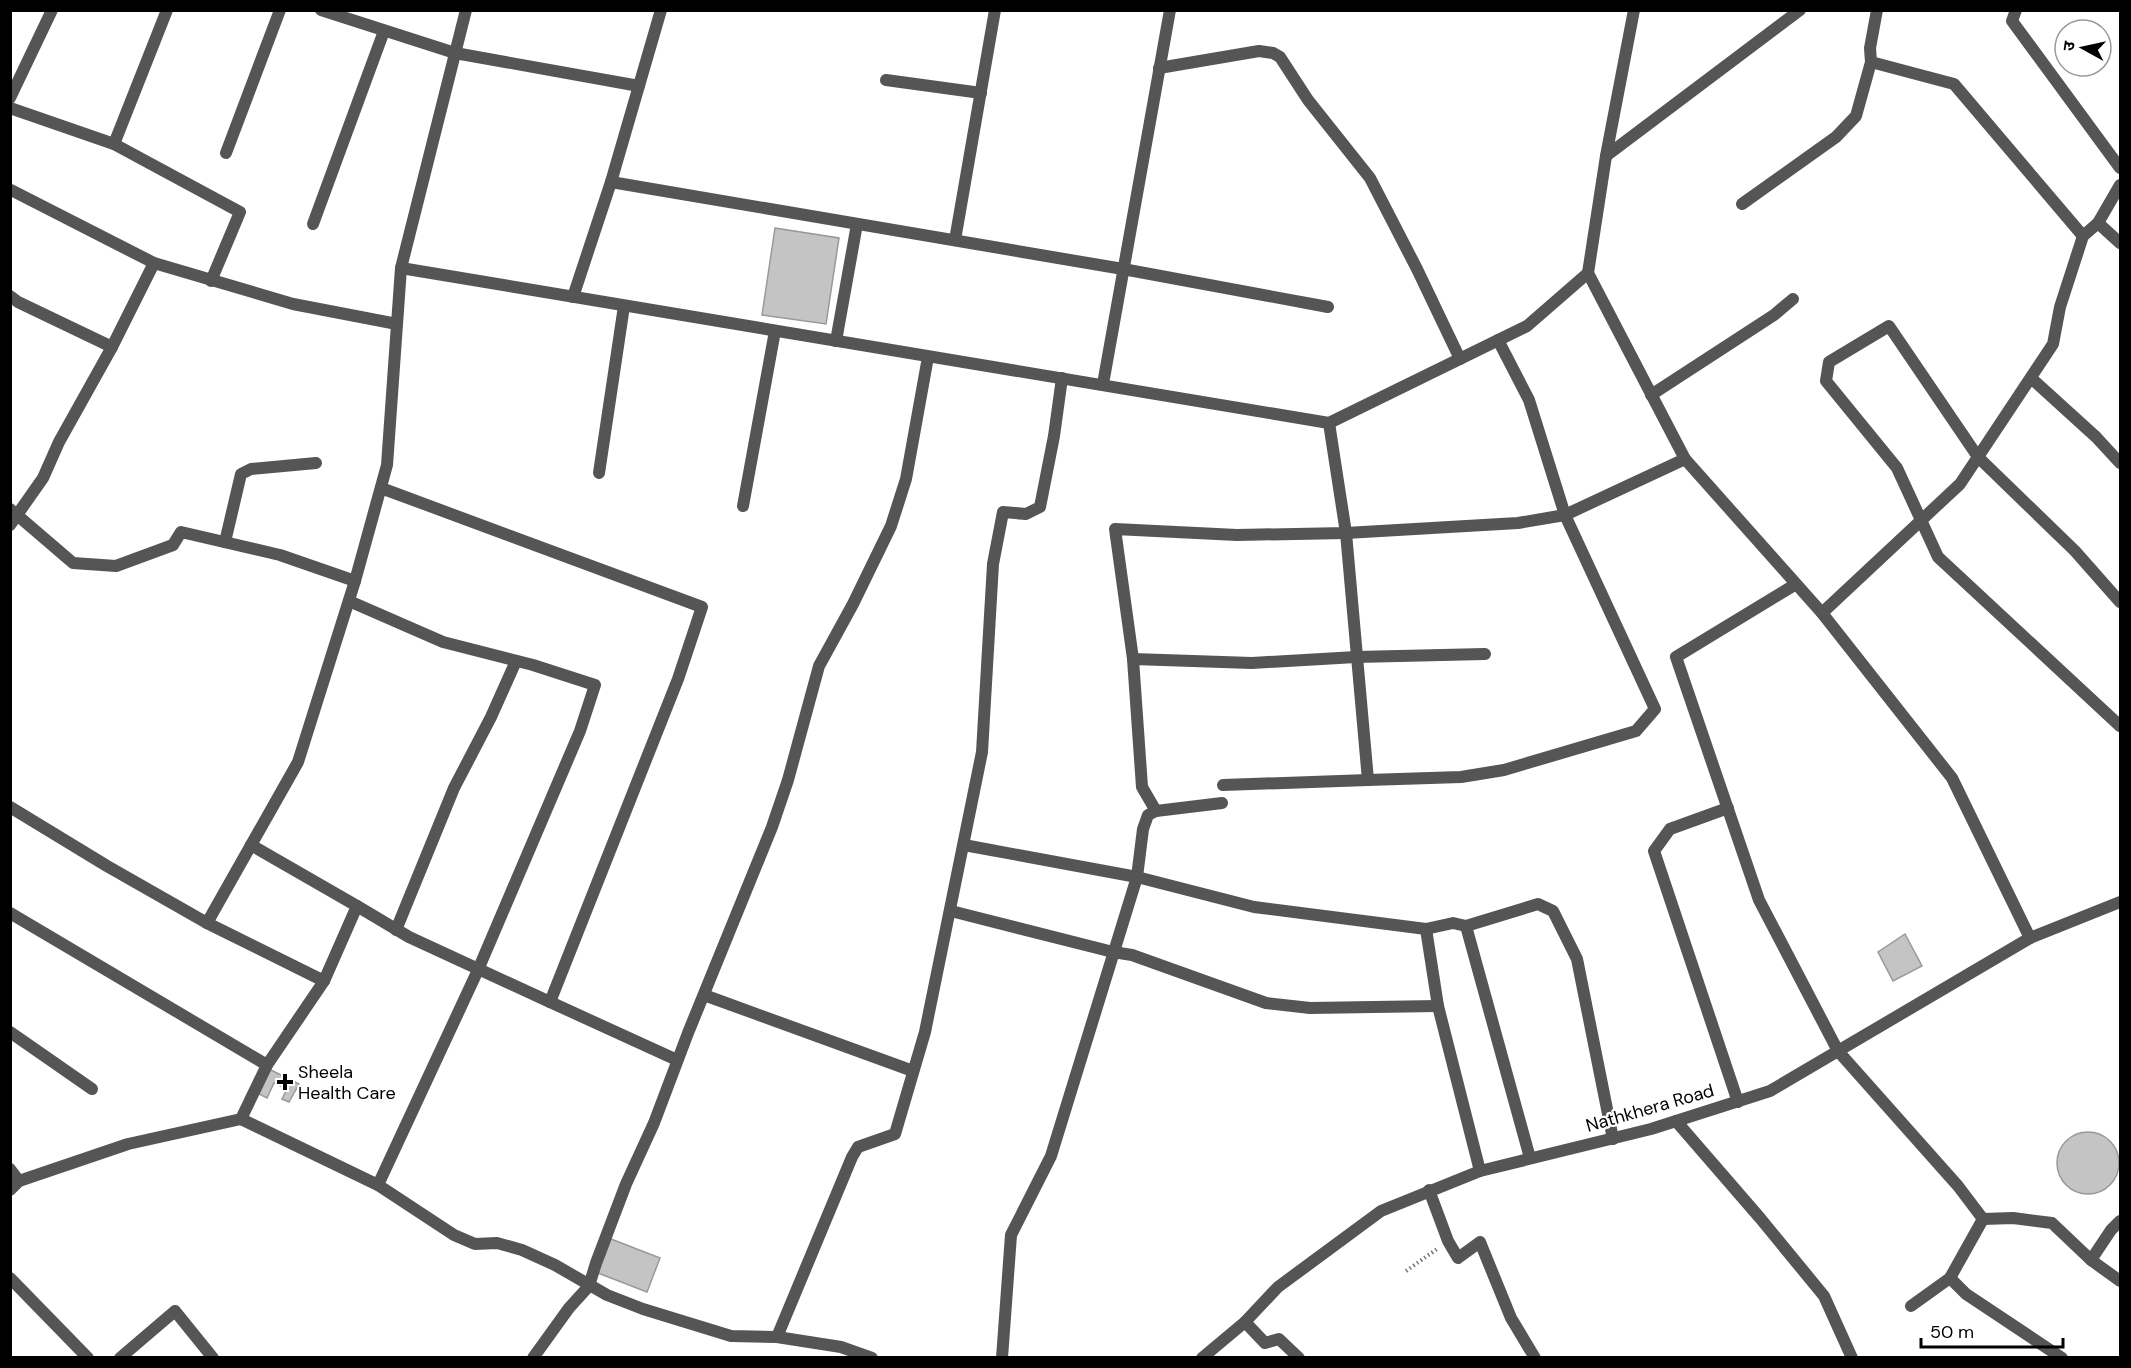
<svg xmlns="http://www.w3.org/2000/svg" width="2131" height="1368" font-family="'DM Sans','Noto Sans Devanagari',sans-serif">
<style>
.building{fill:#c4c4c4;stroke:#999;stroke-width:1.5}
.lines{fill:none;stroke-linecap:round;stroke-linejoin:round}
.path{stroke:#777;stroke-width:4;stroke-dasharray:1.5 3;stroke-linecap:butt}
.minor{stroke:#555;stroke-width:12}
.tertiary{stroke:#555;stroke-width:12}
.poi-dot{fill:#000;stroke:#fff;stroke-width:2}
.labels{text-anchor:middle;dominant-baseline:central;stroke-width:4.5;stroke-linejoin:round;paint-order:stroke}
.poi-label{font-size:18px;fill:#000;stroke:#fff;text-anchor:start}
.street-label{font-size:18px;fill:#000;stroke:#fff}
</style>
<rect width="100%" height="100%" fill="#fff"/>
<g class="building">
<polygon points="775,228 839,238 826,324 762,315"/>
<polygon points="1905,934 1922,966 1893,981 1878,952"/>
<polygon points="269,1069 299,1084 289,1102 282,1099 287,1089 274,1083 267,1098 257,1093"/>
<circle cx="2088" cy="1163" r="31"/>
<polygon points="611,1239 660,1258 647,1292 598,1273"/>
</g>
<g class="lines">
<polyline class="path" points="1406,1271 1437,1249"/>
<g class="minor">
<polyline points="321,10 455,53 639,86"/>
<polyline points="1634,10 1606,156 1588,273 1685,459 1822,613 1952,778 2030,938"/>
<polyline points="2016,10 2012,21 2120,168"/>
<polyline points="1871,62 1954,84 2083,236"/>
<polyline points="1159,68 1259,51 1273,53 1280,57 1308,100 1370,178 1417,269 1460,359"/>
<polyline points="886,80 981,93"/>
<polyline points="10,98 52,10"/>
<polyline points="10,108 114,144 240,212 211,281"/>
<polyline points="114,144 167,10"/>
<polyline points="226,153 280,10"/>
<polyline points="1606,156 1800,10"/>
<polyline points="611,182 1123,269 1328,307"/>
<polyline points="11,190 154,263 293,304 397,324"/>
<polyline points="1742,204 1836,137 1856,116 1871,62 1870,48 1877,10"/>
<polyline points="2098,223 2120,243"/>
<polyline points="313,224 384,31"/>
<polyline points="955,240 995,10"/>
<polyline points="401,268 1329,423 1527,326 1588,273"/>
<polyline points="10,296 18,302 112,347"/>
<polyline points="573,297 611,182 661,10"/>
<polyline points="836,341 857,224"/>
<polyline points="2031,378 2096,437 2120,463"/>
<polyline points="1103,384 1170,10"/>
<polyline points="1651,395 1774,315 1793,299"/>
<polyline points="1329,423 1346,533 1368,780 1461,777 1504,770 1636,731 1655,709 1565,515 1529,400 1498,340"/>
<polyline points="599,473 624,306"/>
<polyline points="743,506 775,331"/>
<polyline points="10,509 73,563 116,566 173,545 181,532 280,555 355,581"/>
<polyline points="10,525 43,478 59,442 112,347 154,263"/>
<polyline points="225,542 241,474 251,469 316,463"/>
<polyline points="1796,584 1676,657 1759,900 1838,1051 1958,1186 1983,1219 2013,1218 2052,1223 2091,1260 2120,1281"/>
<polyline points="349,601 443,642 533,665 595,685 580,731 478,970 378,1185"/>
<polyline points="2120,602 2075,551 1978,457 1889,326 1829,362 1826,381 1897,468 1938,557 2120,726"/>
<polyline points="1822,613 1960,484 2053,344 2060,307 2083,236 2098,223 2120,185"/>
<polyline points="1485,654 1356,657 1252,663 1133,659 1115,529 1237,535 1346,533 1518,523 1565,515 1685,459"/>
<polyline points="1133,659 1142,787 1156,811"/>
<polyline points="1223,785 1368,780"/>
<polyline points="10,807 107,866 207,923 324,981"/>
<polyline points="1728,808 1670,829 1654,851 1738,1102"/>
<polyline points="964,845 1137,877 1254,907 1426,929 1453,923 1466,926 1538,904 1553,911 1577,959 1613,1139"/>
<polyline points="357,906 409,937 550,1002 678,679 702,607 381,488"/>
<polyline points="951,911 1113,952 1132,955 1266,1003 1310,1008 1438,1006"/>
<polyline points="10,913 267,1065"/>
<polyline points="207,923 298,762 355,581 387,465 401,268 466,10"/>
<polyline points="1466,926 1530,1158"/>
<polyline points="1426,929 1438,1006 1480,1171"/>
<polyline points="396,930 454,788 491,717 516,661"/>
<polyline points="704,995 913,1071"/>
<polyline points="550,1002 677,1060"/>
<polyline points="10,1032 92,1089"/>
<polyline points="241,1119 378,1185 454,1235 475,1244 497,1243 522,1250 555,1265 607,1295 643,1309 731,1336 777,1337 841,1347 872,1358"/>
<polyline points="1676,1121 1760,1218 1824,1296 1852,1358"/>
<polyline points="10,1169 19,1181"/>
<polyline points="10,1190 19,1181 128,1144 241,1119 267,1065 324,981 357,906 251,845"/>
<polyline points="1429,1190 1448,1241 1458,1258 1480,1242 1511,1318 1535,1358"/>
<polyline points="2091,1260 2111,1230 2120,1221"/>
<polyline points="10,1278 88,1358"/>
<polyline points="1950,1278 1966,1294 2062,1358"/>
<polyline points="1911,1306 1950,1278 1983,1219"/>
<polyline points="1245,1322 1265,1343 1279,1339 1299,1358"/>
<polyline points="777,1337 852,1157 858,1147 895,1134 925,1032 982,752 993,564 1003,512 1026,514 1040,507 1054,436 1062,378"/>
<polyline points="120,1358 175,1311 213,1358"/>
<polyline points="533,1358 569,1308 589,1286 596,1263 626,1184 654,1123 688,1033 772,827 788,780 819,666 853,604 891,526 906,479 928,357"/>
<polyline points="1002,1358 1011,1235 1051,1156 1137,877 1143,829 1148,815 1156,811 1222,803"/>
</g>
<polyline class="tertiary" points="1202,1358 1245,1322 1278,1287 1381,1211 1480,1171 1651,1129 1770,1091 2030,938 2120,902"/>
</g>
<path class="poi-dot" d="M282 1073h6v6h6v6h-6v6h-6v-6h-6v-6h6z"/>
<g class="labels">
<g class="poi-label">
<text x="298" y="1072">Sheela<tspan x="298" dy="21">Health Care</tspan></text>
</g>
<g class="street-label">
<text transform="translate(1650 1108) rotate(-16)">Nathkhera Road</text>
</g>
</g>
<rect width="2131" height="1368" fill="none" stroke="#000000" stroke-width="24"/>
<g transform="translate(2083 48) rotate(278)"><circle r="28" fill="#ffffff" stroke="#999999" stroke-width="1.5"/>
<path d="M0-4.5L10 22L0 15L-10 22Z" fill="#000000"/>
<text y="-9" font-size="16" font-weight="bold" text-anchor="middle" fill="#000000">उ</text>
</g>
<path d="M1921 1338v9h142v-9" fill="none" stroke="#000000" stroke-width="3"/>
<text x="1930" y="1338" font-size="18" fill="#000000" stroke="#ffffff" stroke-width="4.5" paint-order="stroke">50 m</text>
</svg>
